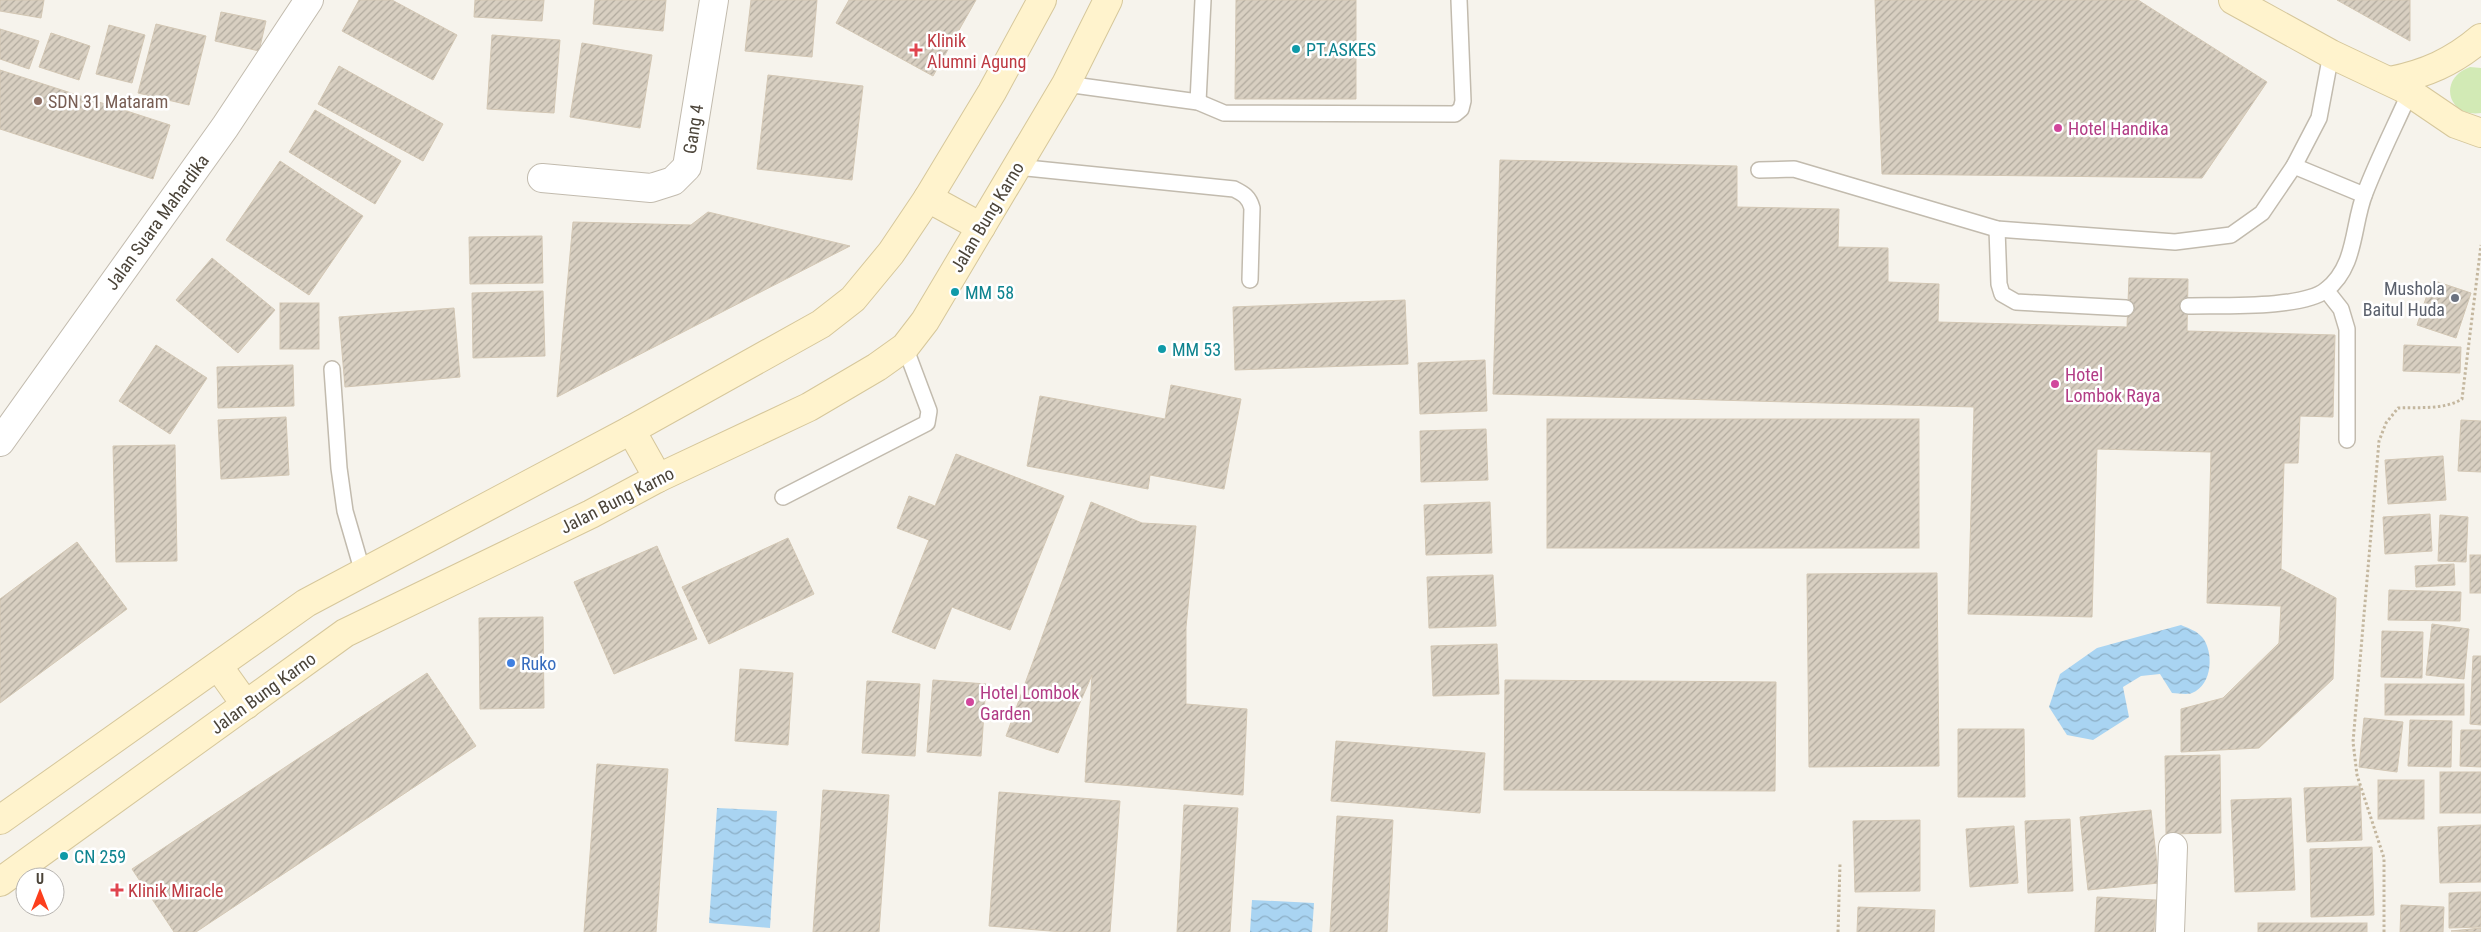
<svg xmlns="http://www.w3.org/2000/svg" width="2481" height="932" font-family="'Roboto Condensed',sans-serif">
<style>
.green{fill:#d2eab5}
.water{fill:url(#water-waves)}
.building{fill:url(#building-hatch);stroke:#d3c7b4}
.lines{fill:none;stroke-linecap:round;stroke-linejoin:round}
.service-casing{stroke:#c2bbae;stroke-width:18}
.minor-casing{stroke:#c2bbae;stroke-width:30}
.tertiary-casing{stroke:#c2bbae;stroke-width:30}
.secondary-casing{stroke:#d6c79b;stroke-width:30}
.path{stroke:#c4b79f;stroke-width:3;stroke-dasharray:2.5 2.5;stroke-linecap:butt}
.service{stroke:#fff;stroke-width:15}
.minor{stroke:#fff;stroke-width:28}
.tertiary{stroke:#fff;stroke-width:28}
.secondary{stroke:#fff3cd;stroke-width:28}
.culture-dot{fill:#0f9aa8;stroke:#fff;stroke-width:2}
.health-dot{fill:#e0444e;stroke:#fff;stroke-width:2}
.education-dot{fill:#8d6e63;stroke:#fff;stroke-width:2}
.hotel-dot{fill:#d1479c;stroke:#fff;stroke-width:2}
.worship-dot{fill:#6b7280;stroke:#fff;stroke-width:2}
.shop-dot{fill:#3f7fe0;stroke:#fff;stroke-width:2}
.labels{text-anchor:middle;dominant-baseline:central;stroke-width:5;stroke-linejoin:round;paint-order:stroke}
.health-label{font-size:18px;fill:#be3a42;stroke:#fff;text-anchor:start}
.culture-label{font-size:18px;fill:#0d838f;stroke:#fff;text-anchor:start}
.education-label{font-size:18px;fill:#785e54;stroke:#fff;text-anchor:start}
.hotel-label{font-size:18px;fill:#b23c85;stroke:#fff;text-anchor:start}
.street-label{font-size:18px;fill:#4b4439;stroke:#fff}
.worship-label{font-size:18px;fill:#5b616d;stroke:#fff;text-anchor:end}
.shop-label{font-size:18px;fill:#366cbe;stroke:#fff;text-anchor:start}
</style>
<defs>
<pattern id="water-waves" width="16" height="10" patternUnits="userSpaceOnUse" patternTransform="scale(1.25)"><rect width="16" height="10" fill="#a9d4f2"/><path d="M0 5q4-4 8 0t8 0" fill="none" stroke="#8caec5"/></pattern>
<pattern id="building-hatch" width="6" height="6" patternUnits="userSpaceOnUse" patternTransform="scale(1.25)"><rect width="6" height="6" fill="#d8cfc1"/><path d="M-1 1l2-2M0 6l6-6M5 7l2-2" fill="none" stroke="#b1aa9e"/></pattern>
</defs>
<rect width="100%" height="100%" fill="#f6f3ec"/>
<path class="green" d="M2470,67L2481,68V113C2448,118 2437,79 2470,67Z"/>
<g class="water">
<path d="M2181,625C2188,628 2197,631 2202,637C2214,651 2213,685 2192,693C2187,695 2178,693 2172,693L2160,674L2141,676L2123,687L2129,717L2093,740L2067,735L2049,707L2060,674L2097,648Z"/>
<polygon points="717,808 777,811 770,928 709,923"/>
<polygon points="1252,900 1314,903 1312,932 1250,932"/>
</g>
<g class="building">
<polygon points="0,0 44,0 41,18 0,11"/>
<polygon points="359,0 392,0 457,35 433,80 342,31"/>
<polygon points="475,0 544,0 542,21 474,17"/>
<polygon points="595,0 666,0 663,31 593,24"/>
<polygon points="751,0 817,0 812,57 745,51"/>
<polygon points="849,0 976,0 933,76 836,23"/>
<polygon points="1236,0 1356,0 1356,99 1235,99"/>
<polygon points="1875,0 2138,0 2267,82 2202,178 1882,174"/>
<polygon points="2337,0 2410,0 2410,41"/>
<polygon points="221,12 266,21 259,51 215,41"/>
<polygon points="156,24 206,36 189,105 138,93"/>
<polygon points="109,25 145,35 132,83 96,74"/>
<polygon points="0,29 39,41 29,69 0,59"/>
<polygon points="51,33 90,46 79,80 39,67"/>
<polygon points="492,35 560,40 554,113 487,109"/>
<polygon points="582,43 652,55 640,128 570,117"/>
<polygon points="339,66 443,124 423,161 318,104"/>
<polygon points="0,70 170,125 153,179 0,129"/>
<polygon points="768,75 863,86 852,180 757,169"/>
<polygon points="315,110 401,161 375,204 289,152"/>
<polygon points="1500,160 1737,166 1737,207 1839,209 1838,247 1888,248 1888,282 1939,284 1938,322 2127,327 2129,278 2188,279 2187,331 2335,335 2333,417 2300,416 2298,463 2284,463 2281,569 2336,598 2333,679 2259,748 2181,752 2181,709 2223,698 2279,643 2281,606 2207,603 2211,452 2097,449 2092,617 1968,614 1974,407 1493,394"/>
<polygon points="280,161 363,216 309,295 226,240"/>
<polygon points="708,212 850,246 557,397 573,222 691,225"/>
<polygon points="542,236 543,283 470,284 469,237"/>
<polygon points="212,258 275,310 238,353 176,300"/>
<polygon points="2432,280 2471,293 2456,338 2417,325"/>
<polygon points="543,291 545,356 473,358 472,293"/>
<polygon points="1405,300 1408,364 1235,370 1233,307"/>
<rect x="280" y="303" width="39" height="46"/>
<polygon points="454,308 460,377 345,387 339,317"/>
<polygon points="156,345 207,378 170,434 119,401"/>
<polygon points="2404,345 2461,347 2460,373 2403,371"/>
<polygon points="1485,360 1487,411 1420,414 1418,363"/>
<polygon points="293,365 294,406 218,408 217,367"/>
<polygon points="1171,385 1241,399 1224,489 1150,475 1148,489 1027,466 1040,396 1165,419"/>
<polygon points="286,417 289,475 221,479 218,420"/>
<rect x="1547" y="419" width="372" height="129"/>
<polygon points="2461,420 2481,421 2481,472 2458,471"/>
<polygon points="1486,429 1488,480 1421,482 1420,431"/>
<polygon points="175,445 177,561 116,562 113,446"/>
<polygon points="956,454 1064,496 1010,630 952,607 935,649 892,632 929,540 897,528 909,496 935,506"/>
<polygon points="2443,456 2446,500 2388,504 2385,460"/>
<polygon points="1091,502 1142,523 1196,526 1186,627 1186,704 1247,709 1243,795 1085,782 1092,675 1058,753 1006,736"/>
<polygon points="1490,502 1492,553 1426,555 1424,505"/>
<polygon points="2430,514 2432,551 2385,554 2383,517"/>
<polygon points="2440,515 2468,517 2466,562 2438,561"/>
<polygon points="788,538 814,594 709,644 682,587"/>
<polygon points="77,542 127,609 0,703 0,599"/>
<polygon points="657,546 697,639 614,674 574,582"/>
<rect x="2470" y="555" width="11" height="38"/>
<polygon points="2454,564 2455,585 2416,587 2415,566"/>
<polygon points="1937,573 1939,766 1809,767 1807,574"/>
<polygon points="1493,575 1496,626 1429,628 1427,577"/>
<polygon points="2389,590 2461,592 2460,621 2388,620"/>
<polygon points="543,617 544,708 480,709 479,618"/>
<polygon points="2432,624 2469,629 2464,679 2426,675"/>
<polygon points="2382,631 2423,632 2422,678 2381,677"/>
<polygon points="1497,644 1499,694 1433,696 1431,646"/>
<polygon points="2473,656 2481,656 2481,725 2470,724"/>
<polygon points="740,669 793,673 788,745 735,741"/>
<polygon points="427,673 476,746 196,932 174,932 132,869"/>
<polygon points="933,680 986,684 981,756 927,752"/>
<polygon points="1505,680 1776,682 1775,791 1504,790"/>
<polygon points="867,681 920,684 915,756 862,753"/>
<rect x="2385" y="684" width="79" height="31"/>
<polygon points="2364,718 2403,722 2397,772 2359,767"/>
<polygon points="2410,720 2452,721 2451,767 2408,766"/>
<polygon points="1958,729 2024,729 2025,797 1958,797"/>
<polygon points="2461,730 2481,730 2481,767 2460,766"/>
<polygon points="1336,741 1485,753 1480,813 1331,801"/>
<polygon points="2220,755 2221,833 2166,834 2165,756"/>
<polygon points="597,764 668,769 656,932 584,932"/>
<rect x="2440" y="772" width="41" height="41"/>
<rect x="2378" y="780" width="46" height="39"/>
<polygon points="2360,786 2362,840 2307,842 2304,788"/>
<polygon points="823,790 889,795 879,932 813,932"/>
<polygon points="999,792 1120,801 1110,932 1062,932 989,926"/>
<polygon points="2291,798 2295,890 2235,892 2231,800"/>
<polygon points="1184,805 1238,808 1230,932 1177,932"/>
<polygon points="2151,810 2159,883 2088,890 2080,817"/>
<polygon points="1337,816 1393,820 1387,932 1330,932"/>
<polygon points="2070,819 2073,891 2028,893 2025,821"/>
<polygon points="1920,820 1920,891 1855,892 1853,821"/>
<polygon points="2481,825 2481,882 2440,883 2438,827"/>
<polygon points="2014,826 2018,883 1970,887 1966,829"/>
<polygon points="2372,847 2374,915 2311,917 2310,849"/>
<polygon points="2481,892 2481,927 2449,928 2449,893"/>
<polygon points="2097,897 2156,900 2154,932 2095,932"/>
<polygon points="2401,905 2444,907 2443,932 2400,932"/>
<polygon points="1858,907 1935,910 1934,932 1857,932"/>
<rect x="2258" y="923" width="109" height="9"/>
<polygon points="2481,928 2481,932 2451,931"/>
</g>
<g class="lines">
<g class="service-casing">
<g id="service">
<polyline points="1066,84 1198,102 1224,113 1455,114 1461,109 1463,101 1459,0"/>
<polyline points="1198,102 1203,0"/>
<polyline points="2294,166 2364,195"/>
<path d="M1017,167L1234,189C1244,194 1249,197 1252,208L1250,280"/>
<polyline points="1759,170 1794,169 1997,229 2175,242 2231,235 2262,213 2294,166 2319,118 2331,54"/>
<polyline points="1997,229 1999,284 2002,294 2016,302 2126,308"/>
<polyline points="2326,290 2341,309 2347,329 2347,440"/>
<path d="M2188,306C2220,305 2302,309 2326,290C2357,266 2352,225 2365,193C2378,159 2395,126 2410,92"/>
<polyline points="332,369 339,468 345,511 363,573"/>
<polyline points="783,497 927,423 929,411 905,347"/>
</g>
</g>
<g class="minor-casing">
<g id="minor">
<polyline points="542,178 651,188 673,181 687,167 714,0"/>
<polyline points="2170,932 2173,847"/>
</g>
</g>
<g class="tertiary-casing">
<polyline id="tertiary" points="0,442 225,127 309,0"/>
</g>
<g class="secondary-casing">
<g id="secondary">
<polyline points="2233,0 2331,54 2403,88 2456,124 2481,133"/>
<path d="M2390,81C2425,74 2453,62 2481,38"/>
<polyline points="928,198 981,227"/>
<polyline points="631,430 658,478"/>
<polyline points="218,666 246,705"/>
<polyline points="0,820 306,603 631,430 821,324 853,299 891,253 928,198 992,92 1042,0"/>
<polyline points="0,882 345,633 591,514 658,478 809,407 877,367 905,347 925,321 1066,84 1108,0"/>
</g>
</g>
<g class="path">
<polyline points="1838,932 1840,864"/>
<path d="M2384,932V858L2357,775L2353,742L2379,441L2386,423L2398,408C2419,407 2444,410 2462,399L2481,245"/>
</g>
<use href="#service" class="service"/>
<use href="#minor" class="minor"/>
<use href="#tertiary" class="tertiary"/>
<use href="#secondary" class="secondary"/>
</g>
<g class="culture-dot">
<circle cx="1296" cy="49" r="5"/>
<circle cx="955" cy="292" r="5"/>
<circle cx="1162" cy="349" r="5"/>
<circle cx="64" cy="856" r="5"/>
</g>
<g class="health-dot">
<path d="M913.5 42.5h5v5h5v5h-5v5h-5v-5h-5v-5h5z"/>
<path d="M114.5 882.5h5v5h5v5h-5v5h-5v-5h-5v-5h5z"/>
</g>
<circle class="education-dot" cx="38" cy="101" r="5"/>
<g class="hotel-dot">
<circle cx="2058" cy="128" r="5"/>
<circle cx="2055" cy="384" r="5"/>
<circle cx="970" cy="702" r="5"/>
</g>
<circle class="worship-dot" cx="2455" cy="298" r="5"/>
<circle class="shop-dot" cx="511" cy="663" r="5"/>
<g class="labels">
<g class="health-label">
<text x="927" y="40">Klinik<tspan x="927" dy="21">Alumni Agung</tspan></text>
<text x="128" y="890">Klinik Miracle</text>
</g>
<g class="culture-label">
<text x="1306" y="49">PT.ASKES</text>
<text x="965" y="292">MM 58</text>
<text x="1172" y="349">MM 53</text>
<text x="74" y="856">CN 259</text>
</g>
<g class="education-label">
<text x="48" y="101">SDN 31 Mataram</text>
</g>
<g class="hotel-label">
<text x="2068" y="128">Hotel Handika</text>
<text x="2065" y="374">Hotel<tspan x="2065" dy="21">Lombok Raya</tspan></text>
<text x="980" y="692">Hotel Lombok<tspan x="980" dy="21">Garden</tspan></text>
</g>
<g class="street-label">
<text transform="translate(693 129) rotate(-81)">Gang 4</text>
<text transform="translate(987 217) rotate(-59)">Jalan Bung Karno</text>
<text transform="translate(157 222) rotate(-54)">Jalan Suara Mahardika</text>
<text transform="translate(617 500) rotate(-27)">Jalan Bung Karno</text>
<text transform="translate(263 693) rotate(-36)">Jalan Bung Karno</text>
</g>
<g class="worship-label">
<text x="2445" y="288">Mushola<tspan x="2445" dy="21">Baitul Huda</tspan></text>
</g>
<g class="shop-label">
<text x="521" y="663">Ruko</text>
</g>
</g>
<g transform="translate(40 892)"><circle r="24" fill="#ffffff" stroke="#b7b4b0"/>
<path d="M0-4L9 19L0 12L-9 19Z" fill="#fc3f1d"/>
<text y="-8" font-size="14" font-weight="bold" text-anchor="middle" fill="#4b4439">U</text>
</g>
</svg>
